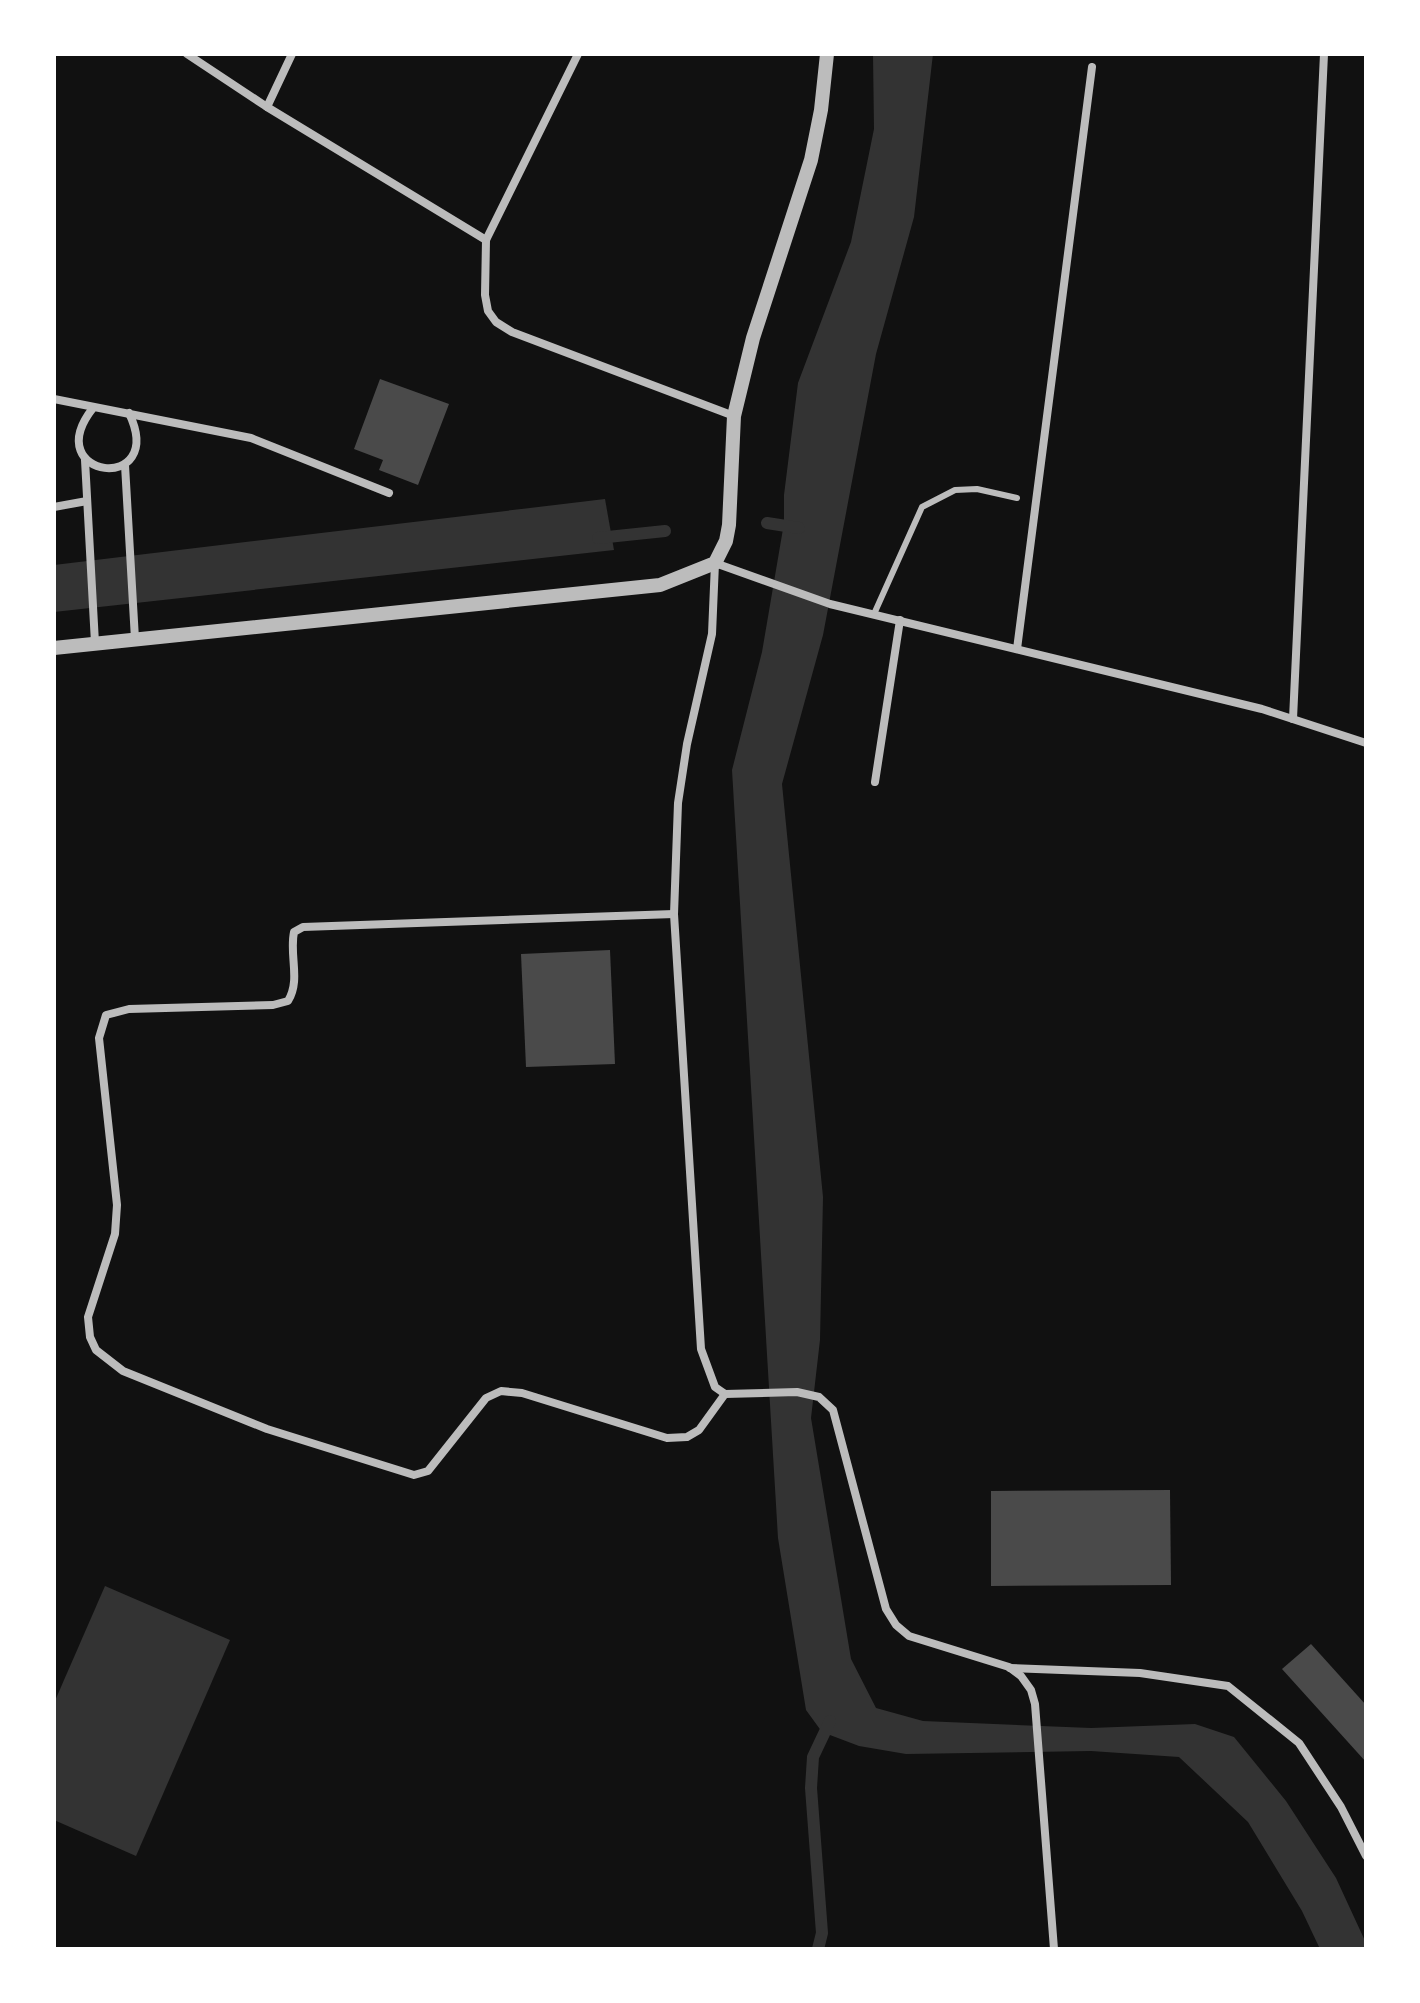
<svg xmlns="http://www.w3.org/2000/svg" width="1420" height="2003" font-family="Overpass,sans-serif">
<style>
.water{fill:#333}
.lines{fill:none;stroke-linecap:round;stroke-linejoin:round}
.stream{stroke:#333;stroke-width:12}
.building{fill:#4a4a4a}
.service{stroke:#bcbcbc;stroke-width:6}
.minor{stroke:#bcbcbc;stroke-width:8}
.tertiary{stroke:#bcbcbc;stroke-width:14}
</style>
<rect width="100%" height="100%" fill="#111"/>
<g class="water">
<polygon points="873,54 933,54 914,217 876,354 823,635 782,784 823,1197 820,1340 811,1418 851,1659 876,1708 923,1721 1091,1728 1195,1724 1234,1737 1286,1801 1336,1878 1366,1943 1366,1949 1320,1949 1302,1911 1248,1822 1179,1757 1091,1751 906,1754 859,1746 822,1732 806,1710 778,1538 732,770 762,652 784,523 784,495 798,383 851,242 874,129"/>
<polygon points="605,499 614,550 54,612 54,565"/>
<polygon points="105,1586 230,1640 136,1856 54,1820 54,1703"/>
</g>
<g class="lines">
<g class="stream">
<polyline points="767,523 799,528"/>
<polyline points="598,538 665,531"/>
<polyline points="818,1949 822,1933 811,1788 813,1757 830,1721"/>
</g>
</g>
<g class="building">
<polygon points="380,379 449,404 418,485 379,470 383,460 354,449"/>
<polygon points="610,950 615,1064 526,1067 521,954"/>
<polygon points="1170,1490 1171,1585 991,1586 991,1491"/>
<polygon points="1311,1644 1366,1705 1366,1762 1282,1669"/>
</g>
<g class="lines">
<polyline class="service" points="874,614 922,507 955,490 977,489 1017,498"/>
<g class="minor">
<polyline points="187,54 267,107 486,240"/>
<polyline points="578,54 486,240 485,295 488,311 496,322 512,332 734,416"/>
<polyline points="267,107 292,54"/>
<polyline points="54,399 251,438 389,493"/>
<path d="M93,408C37,479 168,495 129,413"/>
<polyline points="85,460 95,643"/>
<polyline points="125,465 135,639"/>
<polyline points="54,507 87,501"/>
<polyline points="1017,649 1092,67"/>
<polyline points="1293,719 1324,54"/>
<polyline points="875,782 900,620"/>
<path d="M674,914L303,927L294,932C289,955 301,980 288,1001L273,1005L129,1009L106,1015L99,1038L117,1205L115,1234L88,1317L90,1337L96,1350L123,1371L267,1429L414,1475L428,1471L486,1398L501,1391L522,1393L667,1438L687,1437L699,1430L725,1394"/>
<polyline points="1010,1668 1140,1673 1228,1686 1299,1743 1341,1807 1366,1856"/>
<polyline points="1054,1949 1035,1704 1031,1690 1021,1676 1009,1667 909,1636 896,1625 886,1609 833,1410 819,1397 797,1392 725,1394 715,1387 701,1349 674,914 678,803 687,744 712,634 715,563 830,604 1262,709 1366,743"/>
</g>
<polyline class="tertiary" points="54,648 660,585 715,563 726,541 729,525 734,416 753,338 811,160 821,110 827,54"/>
</g>
<rect width="1420" height="2003" fill="none" stroke="#ffffff" stroke-width="112"/>
</svg>
